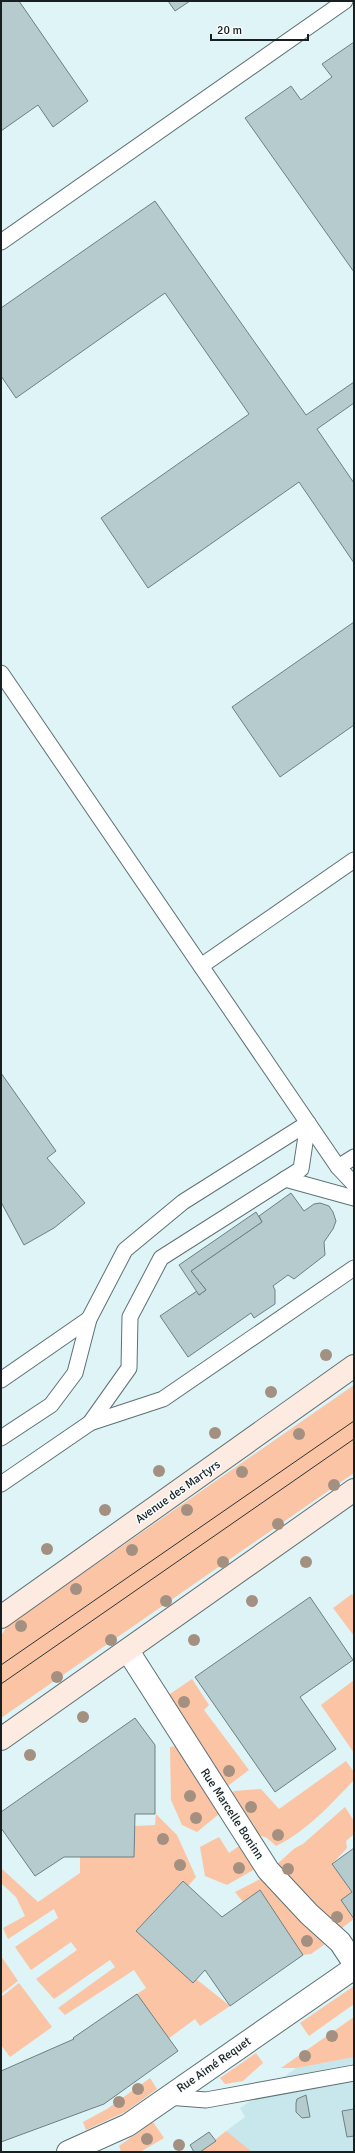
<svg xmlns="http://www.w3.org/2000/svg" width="355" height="2153" font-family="Signika,sans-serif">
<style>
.built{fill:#c8e7ec}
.green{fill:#fac4a5}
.building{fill:#b6cbce;stroke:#6d8184}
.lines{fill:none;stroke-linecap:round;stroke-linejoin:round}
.service-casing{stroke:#5e7174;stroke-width:17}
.minor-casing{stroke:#5e7174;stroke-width:24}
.secondary-casing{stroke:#5e7174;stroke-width:24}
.service{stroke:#fff;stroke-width:15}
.minor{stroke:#fff;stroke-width:22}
.secondary{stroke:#fdeae0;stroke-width:22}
.tram{stroke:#2c3637;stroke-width:1}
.tree{fill:#a49080}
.labels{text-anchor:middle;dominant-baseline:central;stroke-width:3;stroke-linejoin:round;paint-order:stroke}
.street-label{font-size:12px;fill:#171f20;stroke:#f9fdfe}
</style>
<rect width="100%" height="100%" fill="#def4f7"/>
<polygon class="built" points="354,2027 354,2152 239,2152 226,2131 245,2117 240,2108"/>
<g class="green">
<polygon points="354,1385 354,1473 1,1718 1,1636 7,1626"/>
<polygon points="352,1594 354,1597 354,1636 333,1608"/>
<polygon points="192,1679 209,1705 204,1710 249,1770 225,1788 167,1696"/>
<polygon points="354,1680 354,1753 321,1705"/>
<polygon points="176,1746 205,1786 219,1814 197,1832 182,1825 171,1800 170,1747"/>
<path d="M346,1761L354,1772V1780C330,1805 307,1831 276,1846L267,1838L251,1832L229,1795L234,1791L261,1789L279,1809Z"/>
<polygon points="345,1807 354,1821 354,1834 346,1841 347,1848 332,1864 352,1892 354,1919 338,1931 275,1866 295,1848 303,1844"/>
<polygon points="156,1814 177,1835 196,1877 188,1886 183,1880 136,1931 230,2006 200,2026 195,2019 168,2039 137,1994 146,1988 134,1970 65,2015 58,2008 115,1967 110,1960 54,1999 36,1979 77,1950 71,1942 31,1970 15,1947 58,1918 54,1909 8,1939 3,1928 25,1916 16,1897 1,1883 1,1868 38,1902 80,1873 80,1857 134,1857 134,1826 155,1825"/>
<polygon points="219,1837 229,1853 242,1844 255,1869 227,1885 205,1876 200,1847"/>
<polygon points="264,1877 325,1944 311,1954 303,1955 260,1891 243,1902 235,1892"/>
<polygon points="1,1956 18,1981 1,1994"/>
<polygon points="19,1983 52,2027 10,2057 1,2045 1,1997"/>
<polygon points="354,1986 354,2004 309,2036 300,2023"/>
<polygon points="354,2017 354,2057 296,2068 281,2068"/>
<polygon points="256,2053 263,2063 243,2081 225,2084 220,2078"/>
<polygon points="150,2078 157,2089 125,2112 86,2130 83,2122 107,2109"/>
<polygon points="153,2122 164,2138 140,2152 121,2152 119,2146"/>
<polygon points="226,2131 252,2152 200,2152"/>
</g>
<g class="building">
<polygon points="1,1 19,1 88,101 53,127 38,105 1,131"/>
<polygon points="168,1 190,1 175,11"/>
<polygon points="354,42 354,272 245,118 291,86 301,100 332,77 322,64"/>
<polygon points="155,201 306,415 354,382 354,403 317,429 354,483 354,563 299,482 148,588 101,518 249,414 165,293 16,398 1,376 1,308"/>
<polygon points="354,622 354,725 280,777 232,707"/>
<polygon points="1,1073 56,1151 47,1158 85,1203 54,1228 24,1245 1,1202"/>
<polygon points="291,1193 304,1211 314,1204 320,1203 329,1206 333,1212 336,1221 333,1229 324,1242 325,1255 294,1279 288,1275 273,1286 275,1290 275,1304 254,1318 251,1313 188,1357 160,1316 197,1291 199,1295 206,1290 191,1271 262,1222 259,1216"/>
<polygon points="256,1212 262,1222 191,1271 206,1290 199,1295 179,1265"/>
<polygon points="310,1597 353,1660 300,1697 336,1749 275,1792 195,1677"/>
<polygon points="135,1718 155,1745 155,1814 135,1814 134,1857 64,1857 35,1876 1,1828 1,1812"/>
<polygon points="354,1848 354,1919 341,1900 352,1892 332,1864"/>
<polygon points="183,1881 222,1917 260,1890 303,1955 230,2006 205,1970 193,1983 136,1931"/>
<polygon points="137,1994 178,2051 104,2104 1,2142 1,2071 74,2039 73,2038"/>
<polygon points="306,2095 310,2117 302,2118 296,2112 296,2103 297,2099"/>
<polygon points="354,2109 354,2136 347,2137 342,2111"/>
<polygon points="209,2132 216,2141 200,2152 194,2152 190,2145"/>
</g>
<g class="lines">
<g class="service-casing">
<g id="service">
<polyline points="1,242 345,1"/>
<polyline points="1,673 338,1167 354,1184"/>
<polyline points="201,966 354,860"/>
<polyline points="338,1167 354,1157"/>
<polyline points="285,1179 354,1198"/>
<polyline points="1,1380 89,1319"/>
<polyline points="90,1423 129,1368 130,1317 161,1258 301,1169 308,1123"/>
<polyline points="1,1438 51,1405 75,1373 89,1319 125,1250 183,1202 308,1123"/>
<polyline points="1,1484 90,1423 163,1399 354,1268"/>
<polyline points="167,2097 206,2100 354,2073"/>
</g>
</g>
<g class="minor-casing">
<g id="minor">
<polyline points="128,1651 268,1870 309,1914 340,1942 354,1963"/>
<polyline points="68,2152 128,2125 354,1968"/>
</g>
</g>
<g class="secondary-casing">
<g id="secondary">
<polyline points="1,1617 354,1366"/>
<polyline points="1,1739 354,1490"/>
</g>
</g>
<use href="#service" class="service"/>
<use href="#minor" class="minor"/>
<use href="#secondary" class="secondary"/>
<g class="tram">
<polyline points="1,1665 354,1421"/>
<polyline points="1,1684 354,1439"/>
</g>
</g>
<g class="tree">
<circle cx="326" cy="1355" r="6"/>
<circle cx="271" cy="1392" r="6"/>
<circle cx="215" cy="1433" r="6"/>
<circle cx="299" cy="1434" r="6"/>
<circle cx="159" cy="1471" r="6"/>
<circle cx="242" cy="1472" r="6"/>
<circle cx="334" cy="1485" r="6"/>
<circle cx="105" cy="1510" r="6"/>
<circle cx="187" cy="1510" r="6"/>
<circle cx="278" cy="1524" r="6"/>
<circle cx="47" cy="1549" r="6"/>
<circle cx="132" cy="1550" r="6"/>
<circle cx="223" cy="1562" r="6"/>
<circle cx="306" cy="1562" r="6"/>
<circle cx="76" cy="1589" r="6"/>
<circle cx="166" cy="1601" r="6"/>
<circle cx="252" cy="1601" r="6"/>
<circle cx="21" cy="1626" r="6"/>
<circle cx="111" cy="1640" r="6"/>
<circle cx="194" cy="1640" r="6"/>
<circle cx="57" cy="1677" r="6"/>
<circle cx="184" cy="1702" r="6"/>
<circle cx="83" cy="1717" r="6"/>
<circle cx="30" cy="1755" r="6"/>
<circle cx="229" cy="1771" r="6"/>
<circle cx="190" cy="1796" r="6"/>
<circle cx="251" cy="1807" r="6"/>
<circle cx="196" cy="1818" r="6"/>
<circle cx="278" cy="1835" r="6"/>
<circle cx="163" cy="1839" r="6"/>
<circle cx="180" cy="1865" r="6"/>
<circle cx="239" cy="1868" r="6"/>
<circle cx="288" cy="1869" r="6"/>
<circle cx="337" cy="1917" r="6"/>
<circle cx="307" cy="1941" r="6"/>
<circle cx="332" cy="2036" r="6"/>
<circle cx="305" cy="2056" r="6"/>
<circle cx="138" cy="2089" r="6"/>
<circle cx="119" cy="2102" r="6"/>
<circle cx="147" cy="2139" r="6"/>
<circle cx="179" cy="2145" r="6"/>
</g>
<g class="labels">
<g class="street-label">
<text transform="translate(178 1492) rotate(-35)">Avenue des Martyrs</text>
<text transform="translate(232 1814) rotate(57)">Rue Marcelle Boninn</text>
<text transform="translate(214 2065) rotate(-35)">Rue Aimé Requet</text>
</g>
</g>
<rect width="355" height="2153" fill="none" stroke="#171f20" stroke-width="4"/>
<path d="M211 34v6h97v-6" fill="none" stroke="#171f20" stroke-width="2"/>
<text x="217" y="34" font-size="12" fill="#171f20" stroke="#f9fdfe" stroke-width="3" paint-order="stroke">20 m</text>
</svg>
